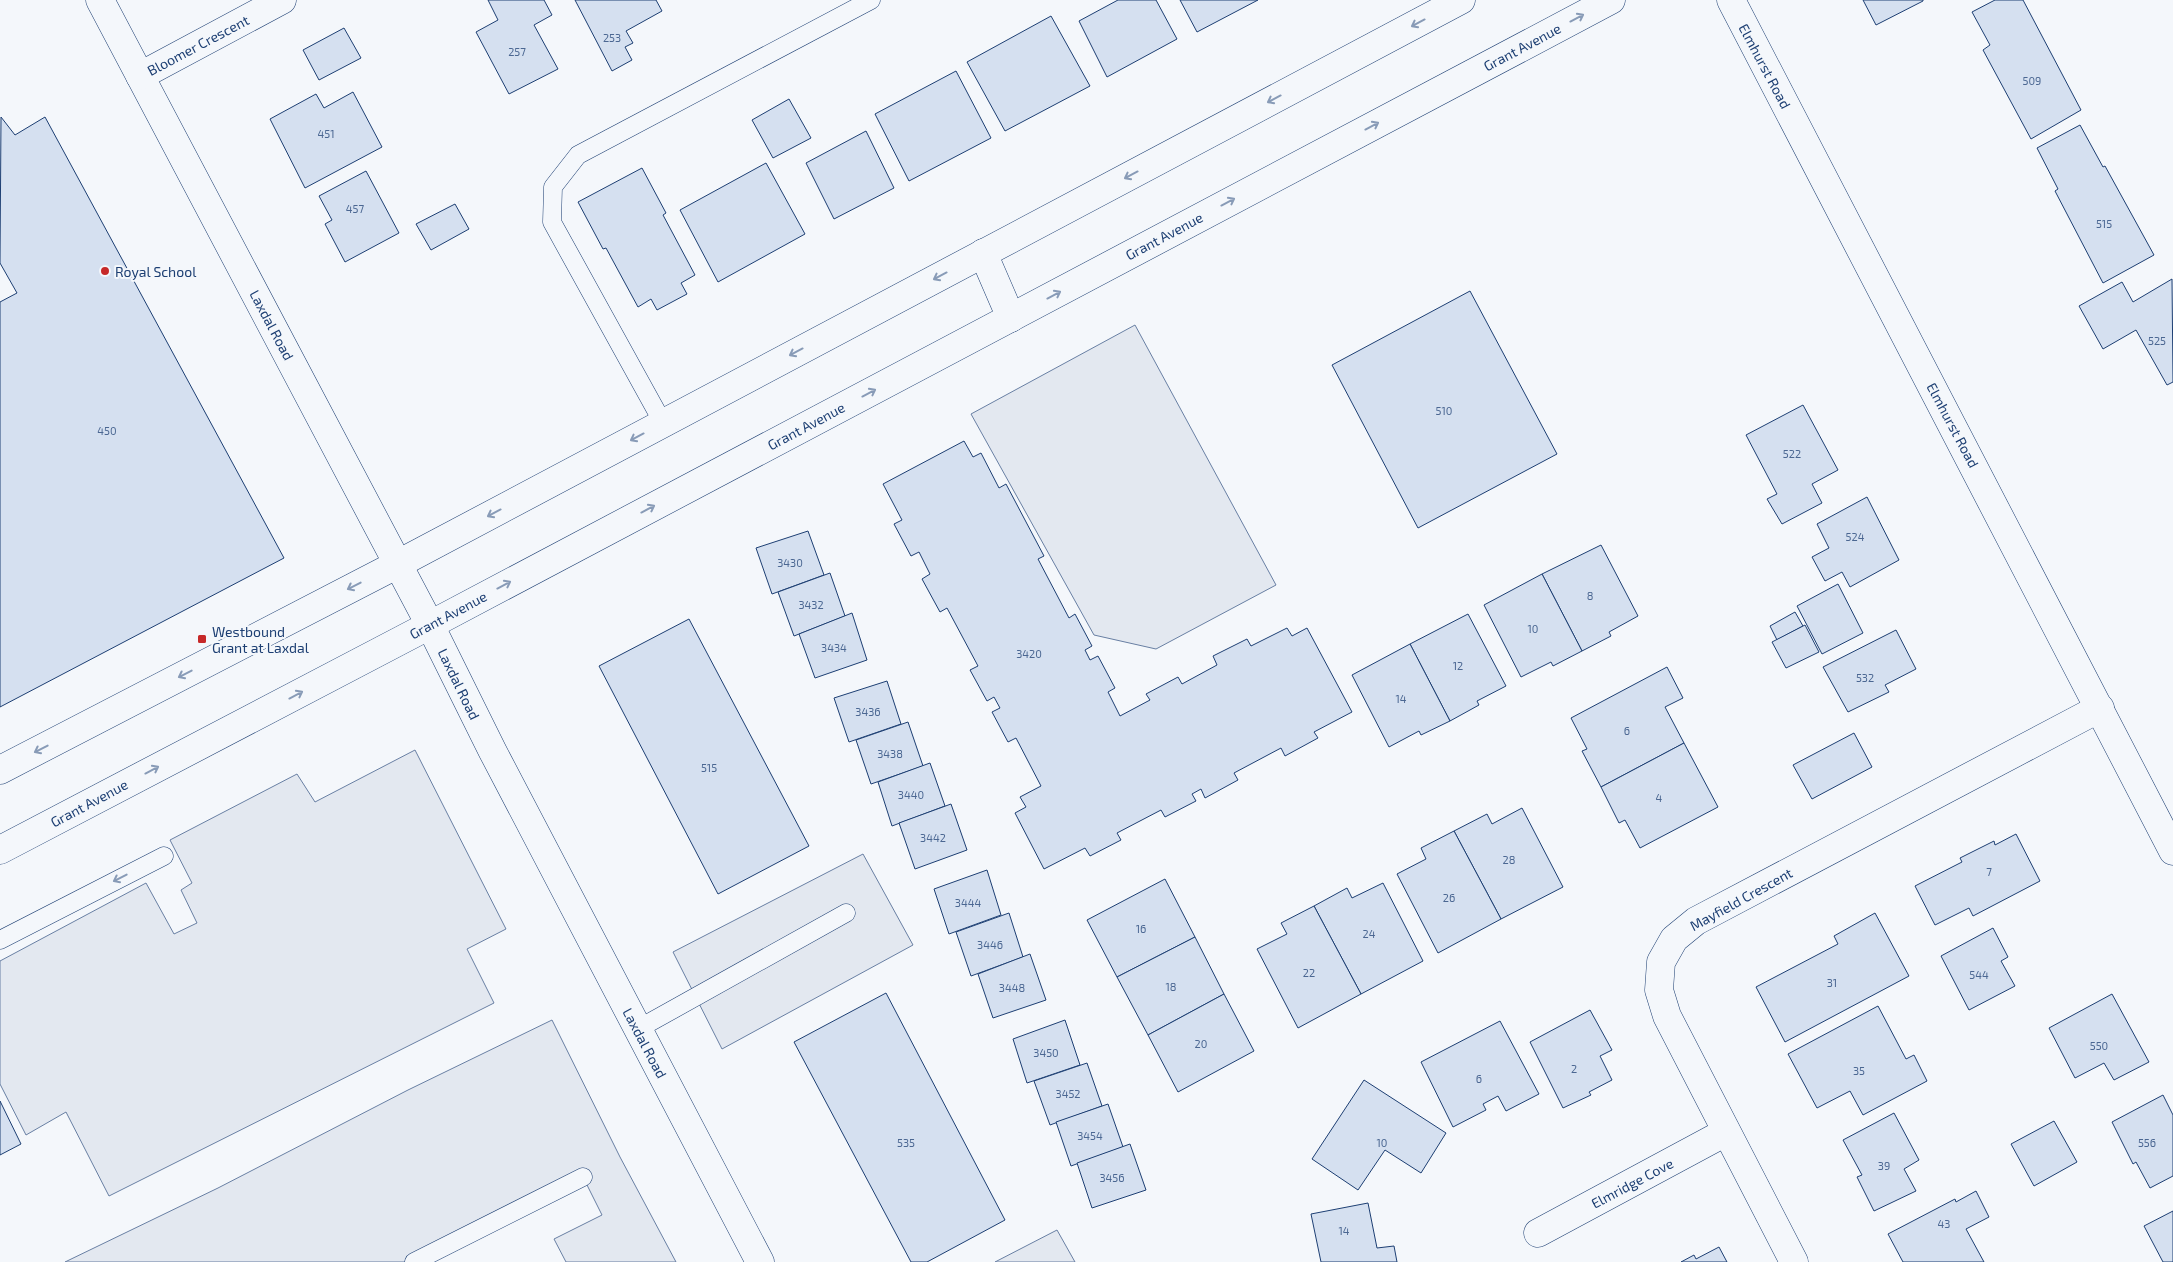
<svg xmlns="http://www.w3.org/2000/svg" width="2173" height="1262" font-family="'Exo 2',sans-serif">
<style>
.parking{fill:#e3e8f0;stroke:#687fa3}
.building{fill:#d5e0f0;stroke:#1d3f73}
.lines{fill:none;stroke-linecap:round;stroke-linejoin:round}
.lane-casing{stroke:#1d3f73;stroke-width:19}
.street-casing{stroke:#1d3f73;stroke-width:29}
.secondary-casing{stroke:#1d3f73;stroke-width:29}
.lane{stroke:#f4f7fb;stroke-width:18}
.street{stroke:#f4f7fb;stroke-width:28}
.secondary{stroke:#f4f7fb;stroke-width:28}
.oneway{stroke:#889bb7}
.poi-dot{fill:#c62828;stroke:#f4f7fb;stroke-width:2}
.labels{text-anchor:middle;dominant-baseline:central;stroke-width:4;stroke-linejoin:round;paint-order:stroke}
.number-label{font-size:11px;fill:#4b6792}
.street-label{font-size:14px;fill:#1d3f73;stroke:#f4f7fb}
.poi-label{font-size:14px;fill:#1d3f73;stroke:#f4f7fb;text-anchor:start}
</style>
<rect width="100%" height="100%" fill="#f4f7fb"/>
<g class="parking">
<polygon points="1135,325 1276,585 1156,649 1094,635 971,414"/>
<polygon points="415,750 506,929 467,949 494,1003 109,1196 66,1112 26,1135 0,1084 0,961 146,883 174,934 197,923 181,890 192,883 170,840 297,774 315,802"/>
<polygon points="863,854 913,945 722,1049 673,952"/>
<polygon points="552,1020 620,1157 676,1262 566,1262 554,1239 602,1215 583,1177 414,1262 65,1262 218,1188 408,1090"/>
<polygon points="1057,1230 1075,1262 995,1262"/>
</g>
<g class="building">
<polygon points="488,0 544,0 552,15 534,25 558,69 509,94 476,32 498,20"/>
<polygon points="575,0 656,0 662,11 626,31 633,43 625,47 632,60 612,71"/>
<polygon points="1118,0 1156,0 1177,39 1107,77 1079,21"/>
<polygon points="1180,0 1258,0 1197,32"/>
<polygon points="1863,0 1923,0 1923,1 1876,25"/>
<polygon points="1995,0 2023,0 2081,110 2031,139 1983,50 1990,45 1972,12"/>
<polygon points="1051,16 1090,86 1005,131 967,62"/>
<polygon points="344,28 361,58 319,80 303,50"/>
<polygon points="956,71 991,138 909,181 875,114"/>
<polygon points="353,92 382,147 305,188 270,119 316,94 324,108"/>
<polygon points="789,99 811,138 773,158 752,120"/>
<polygon points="1,117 15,135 45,117 284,558 0,707 0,302 17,293 0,263"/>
<polygon points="2080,125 2103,167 2105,166 2154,255 2103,283 2055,191 2058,189 2037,148"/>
<polygon points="866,131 894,188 834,219 806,163"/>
<polygon points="766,163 805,234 718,282 680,210"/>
<polygon points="642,168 666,213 663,215 695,275 681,283 687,294 657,310 651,299 638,307 606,248 603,249 578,202"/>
<polygon points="366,171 399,233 345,262 325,224 332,220 319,196"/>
<polygon points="455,204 469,229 431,250 416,224"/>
<polygon points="2172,279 2173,382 2167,385 2136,330 2103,349 2079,306 2122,282 2133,302"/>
<polygon points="1470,291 1557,454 1418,528 1332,365"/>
<polygon points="1803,405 1838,470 1812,484 1822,503 1782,524 1767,499 1777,494 1746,435"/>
<polygon points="964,441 973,457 981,453 999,488 1006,484 1044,556 1038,559 1069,618 1075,614 1092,646 1085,650 1090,660 1098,656 1115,688 1108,692 1120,716 1150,700 1146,694 1178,677 1182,684 1217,665 1213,656 1247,639 1251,646 1287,628 1292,636 1307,628 1352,712 1314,732 1318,738 1285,756 1281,748 1234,773 1238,780 1205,798 1201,789 1192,794 1196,801 1165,817 1161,810 1117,833 1121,840 1090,856 1085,848 1044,869 1015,813 1026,807 1020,797 1041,786 1016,738 1008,742 992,712 1000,708 994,697 987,701 970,670 978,666 947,608 940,612 922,579 930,574 919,552 911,556 894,524 902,520 883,484"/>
<polygon points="1867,497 1899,560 1850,587 1842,572 1825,581 1812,557 1829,548 1817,524"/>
<polygon points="808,531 824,575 772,594 756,548"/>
<polygon points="1601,545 1638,616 1609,632 1611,636 1582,651 1542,574"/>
<polygon points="830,573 845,616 794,636 778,592"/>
<polygon points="1542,574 1582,651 1553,666 1551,662 1521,677 1484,605"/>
<polygon points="1838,584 1863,633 1822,654 1797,606"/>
<polygon points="1795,612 1803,626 1777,640 1770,626"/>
<polygon points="852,613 867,660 815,678 799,634"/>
<polygon points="1468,614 1506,686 1477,701 1479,705 1450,721 1410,644"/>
<polygon points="689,619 809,846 718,894 599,666"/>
<polygon points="1805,625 1819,652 1786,668 1772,642"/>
<polygon points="1896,630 1916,669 1885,685 1889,692 1848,712 1823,667"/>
<polygon points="1410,644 1450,721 1421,735 1419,731 1389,747 1352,675"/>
<polygon points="1667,667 1683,698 1665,707 1684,743 1601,787 1582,751 1587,749 1571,718"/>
<polygon points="887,681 901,724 849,742 834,698"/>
<polygon points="908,722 923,766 871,784 856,740"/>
<polygon points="1854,733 1872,767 1812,799 1793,765"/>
<polygon points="1684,743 1718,807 1640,848 1625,820 1619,823 1601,787"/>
<polygon points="930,763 945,806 892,826 878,782"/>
<polygon points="951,804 967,850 915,869 899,823"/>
<polygon points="1522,808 1563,887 1501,919 1454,831 1487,814 1492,824"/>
<polygon points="1454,831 1501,919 1438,953 1397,874 1426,859 1421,848"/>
<polygon points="2016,834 2040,881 1973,916 1969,908 1935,925 1915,886 1962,862 1960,858 1994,841 1995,845"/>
<polygon points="987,870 1001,915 949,934 934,889"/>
<polygon points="1165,879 1195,937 1117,977 1087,920"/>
<polygon points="1383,883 1423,961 1361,994 1314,906 1347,888 1352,898"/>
<polygon points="1314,906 1361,994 1298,1028 1257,949 1287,934 1281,923"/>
<polygon points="1009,913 1023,957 971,976 956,932"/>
<polygon points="1875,913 1909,976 1785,1042 1756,987 1838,944 1834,936"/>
<polygon points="1993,928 2008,957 2001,961 2015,986 1969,1010 1941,956"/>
<polygon points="1195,937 1224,994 1148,1035 1117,977"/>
<polygon points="1030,954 1046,1000 993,1018 978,974"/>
<polygon points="886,993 1005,1220 927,1262 911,1262 794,1042"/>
<polygon points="1224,994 1254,1051 1178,1092 1148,1035"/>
<polygon points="2112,994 2149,1062 2114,1080 2104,1063 2075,1078 2049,1028"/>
<polygon points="1878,1006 1906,1059 1914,1055 1927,1081 1863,1115 1850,1091 1817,1108 1788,1054"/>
<polygon points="1590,1010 1612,1050 1600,1056 1612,1080 1589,1092 1591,1095 1563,1108 1530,1042"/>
<polygon points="1065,1020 1080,1065 1027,1083 1013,1039"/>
<polygon points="1500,1021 1539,1094 1506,1111 1498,1096 1483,1104 1486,1110 1453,1127 1421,1062"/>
<polygon points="1087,1063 1102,1106 1050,1125 1034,1081"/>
<polygon points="1364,1080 1446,1133 1421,1173 1385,1150 1358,1190 1312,1159"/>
<polygon points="2163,1095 2173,1115 2173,1176 2150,1188 2136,1162 2133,1164 2112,1122"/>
<polygon points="0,1101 21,1144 0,1155"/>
<polygon points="1108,1104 1123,1147 1071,1166 1056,1122"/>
<polygon points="1894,1113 1919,1160 1904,1169 1916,1191 1874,1211 1857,1177 1862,1175 1843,1140"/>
<polygon points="2054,1121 2077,1162 2034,1186 2011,1144"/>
<polygon points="1130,1144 1146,1190 1092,1208 1077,1163"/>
<polygon points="1976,1191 1989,1217 1966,1229 1984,1262 1903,1262 1888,1234 1955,1199 1956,1202"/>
<polygon points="1368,1203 1377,1248 1394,1246 1397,1262 1321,1262 1311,1214"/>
<polygon points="2173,1211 2173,1262 2163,1262 2144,1226"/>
<polygon points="1719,1247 1727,1262 1681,1262 1694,1255 1696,1259"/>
</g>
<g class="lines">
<g class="lane-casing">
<g id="lane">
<polyline points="663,423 552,222 553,187 578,155 871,0"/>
<polyline points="0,940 164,856"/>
<polyline points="638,1029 846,913"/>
<polyline points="414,1262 583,1177"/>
</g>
</g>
<g class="street-casing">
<g id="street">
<polyline points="100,0 430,625 492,750 760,1262"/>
<polyline points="140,76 282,0"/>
<polyline points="1538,1233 1726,1132"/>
<polyline points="1794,1262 1667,1016 1659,990 1661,962 1674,939 1696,921 2100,708"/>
</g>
</g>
<g class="secondary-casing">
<g id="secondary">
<polyline points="1731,0 2173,851"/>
<polyline points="983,253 1011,318"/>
<polyline points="0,770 398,564 1461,0"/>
<polyline points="0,850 430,625 1611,0"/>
</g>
</g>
<use href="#lane" class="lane"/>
<use href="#street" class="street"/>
<use href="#secondary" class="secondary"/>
</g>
<defs><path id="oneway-shaft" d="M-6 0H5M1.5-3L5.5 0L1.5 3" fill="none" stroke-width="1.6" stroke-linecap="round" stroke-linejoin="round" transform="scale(1.25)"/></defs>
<g class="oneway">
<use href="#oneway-shaft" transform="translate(1577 18) rotate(-28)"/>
<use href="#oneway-shaft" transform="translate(1418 23) rotate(152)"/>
<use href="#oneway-shaft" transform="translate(1274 99) rotate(152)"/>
<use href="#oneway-shaft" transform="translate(1372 126) rotate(-28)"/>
<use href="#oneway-shaft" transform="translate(1131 175) rotate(152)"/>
<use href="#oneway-shaft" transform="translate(1228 202) rotate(-28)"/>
<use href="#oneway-shaft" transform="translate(940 276) rotate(152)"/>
<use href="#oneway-shaft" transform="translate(1054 295) rotate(-28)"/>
<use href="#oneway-shaft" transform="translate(796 352) rotate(152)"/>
<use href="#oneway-shaft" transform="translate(869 393) rotate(-28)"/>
<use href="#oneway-shaft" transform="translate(637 437) rotate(152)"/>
<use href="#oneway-shaft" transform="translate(648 509) rotate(-28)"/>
<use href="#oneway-shaft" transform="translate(494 513) rotate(152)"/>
<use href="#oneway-shaft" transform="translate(504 585) rotate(-28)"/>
<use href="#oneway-shaft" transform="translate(354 586) rotate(153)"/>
<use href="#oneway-shaft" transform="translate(185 674) rotate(153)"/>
<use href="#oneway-shaft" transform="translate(296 695) rotate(-28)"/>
<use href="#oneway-shaft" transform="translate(41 749) rotate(153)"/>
<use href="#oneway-shaft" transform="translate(152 770) rotate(-28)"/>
<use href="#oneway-shaft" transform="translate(120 878) rotate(153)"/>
</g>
<g class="poi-dot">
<circle cx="105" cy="271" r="5"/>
<rect x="197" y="634" width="10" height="10" rx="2.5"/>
</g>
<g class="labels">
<g class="number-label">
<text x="612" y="37">253</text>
<text x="517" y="51">257</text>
<text x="2032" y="80">509</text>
<text x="326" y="133">451</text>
<text x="355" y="208">457</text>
<text x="2104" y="223">515</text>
<text x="2157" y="340">525</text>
<text x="1444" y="410">510</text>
<text x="107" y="430">450</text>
<text x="1792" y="453">522</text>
<text x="1855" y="536">524</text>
<text x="790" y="562">3430</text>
<text x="1590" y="595">8</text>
<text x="811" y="604">3432</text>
<text x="1533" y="628">10</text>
<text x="834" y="647">3434</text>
<text x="1029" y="653">3420</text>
<text x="1458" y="665">12</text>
<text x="1865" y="677">532</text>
<text x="1401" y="698">14</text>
<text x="868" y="711">3436</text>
<text x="1627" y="730">6</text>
<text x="890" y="753">3438</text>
<text x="709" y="767">515</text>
<text x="911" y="794">3440</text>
<text x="1659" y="797">4</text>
<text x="933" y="837">3442</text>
<text x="1509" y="859">28</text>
<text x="1989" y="871">7</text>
<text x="1449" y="897">26</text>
<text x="968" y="902">3444</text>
<text x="1141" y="928">16</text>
<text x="1369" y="933">24</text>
<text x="990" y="944">3446</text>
<text x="1309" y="972">22</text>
<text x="1979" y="974">544</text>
<text x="1832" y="982">31</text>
<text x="1171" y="986">18</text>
<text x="1012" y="987">3448</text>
<text x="1201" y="1043">20</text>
<text x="2099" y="1045">550</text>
<text x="1046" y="1052">3450</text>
<text x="1574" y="1068">2</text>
<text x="1859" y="1070">35</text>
<text x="1479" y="1078">6</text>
<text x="1068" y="1093">3452</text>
<text x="1090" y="1135">3454</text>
<text x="906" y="1142">535</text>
<text x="1382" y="1142">10</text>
<text x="2147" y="1142">556</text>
<text x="1884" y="1165">39</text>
<text x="1112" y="1177">3456</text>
<text x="1944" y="1223">43</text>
<text x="1344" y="1230">14</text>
</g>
<g class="street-label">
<text transform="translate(198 45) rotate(-28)">Bloomer Crescent</text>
<text transform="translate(1522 47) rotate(-28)">Grant Avenue</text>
<text transform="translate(1765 66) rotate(62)">Elmhurst Road</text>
<text transform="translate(1164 236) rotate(-28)">Grant Avenue</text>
<text transform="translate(272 325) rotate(62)">Laxdal Road</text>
<text transform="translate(1953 425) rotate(62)">Elmhurst Road</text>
<text transform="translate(806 426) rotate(-28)">Grant Avenue</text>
<text transform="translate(448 615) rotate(-28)">Grant Avenue</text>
<text transform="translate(459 684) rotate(64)">Laxdal Road</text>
<text transform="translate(89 803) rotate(-28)">Grant Avenue</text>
<text transform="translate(1741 899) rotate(-29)">Mayfield Crescent</text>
<text transform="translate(645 1043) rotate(62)">Laxdal Road</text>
<text transform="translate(1632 1183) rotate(-28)">Elmridge Cove</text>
</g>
<g class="poi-label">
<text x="115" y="271">Royal School</text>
<text x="212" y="631">Westbound<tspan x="212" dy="16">Grant at Laxdal</tspan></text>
</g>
</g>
</svg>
